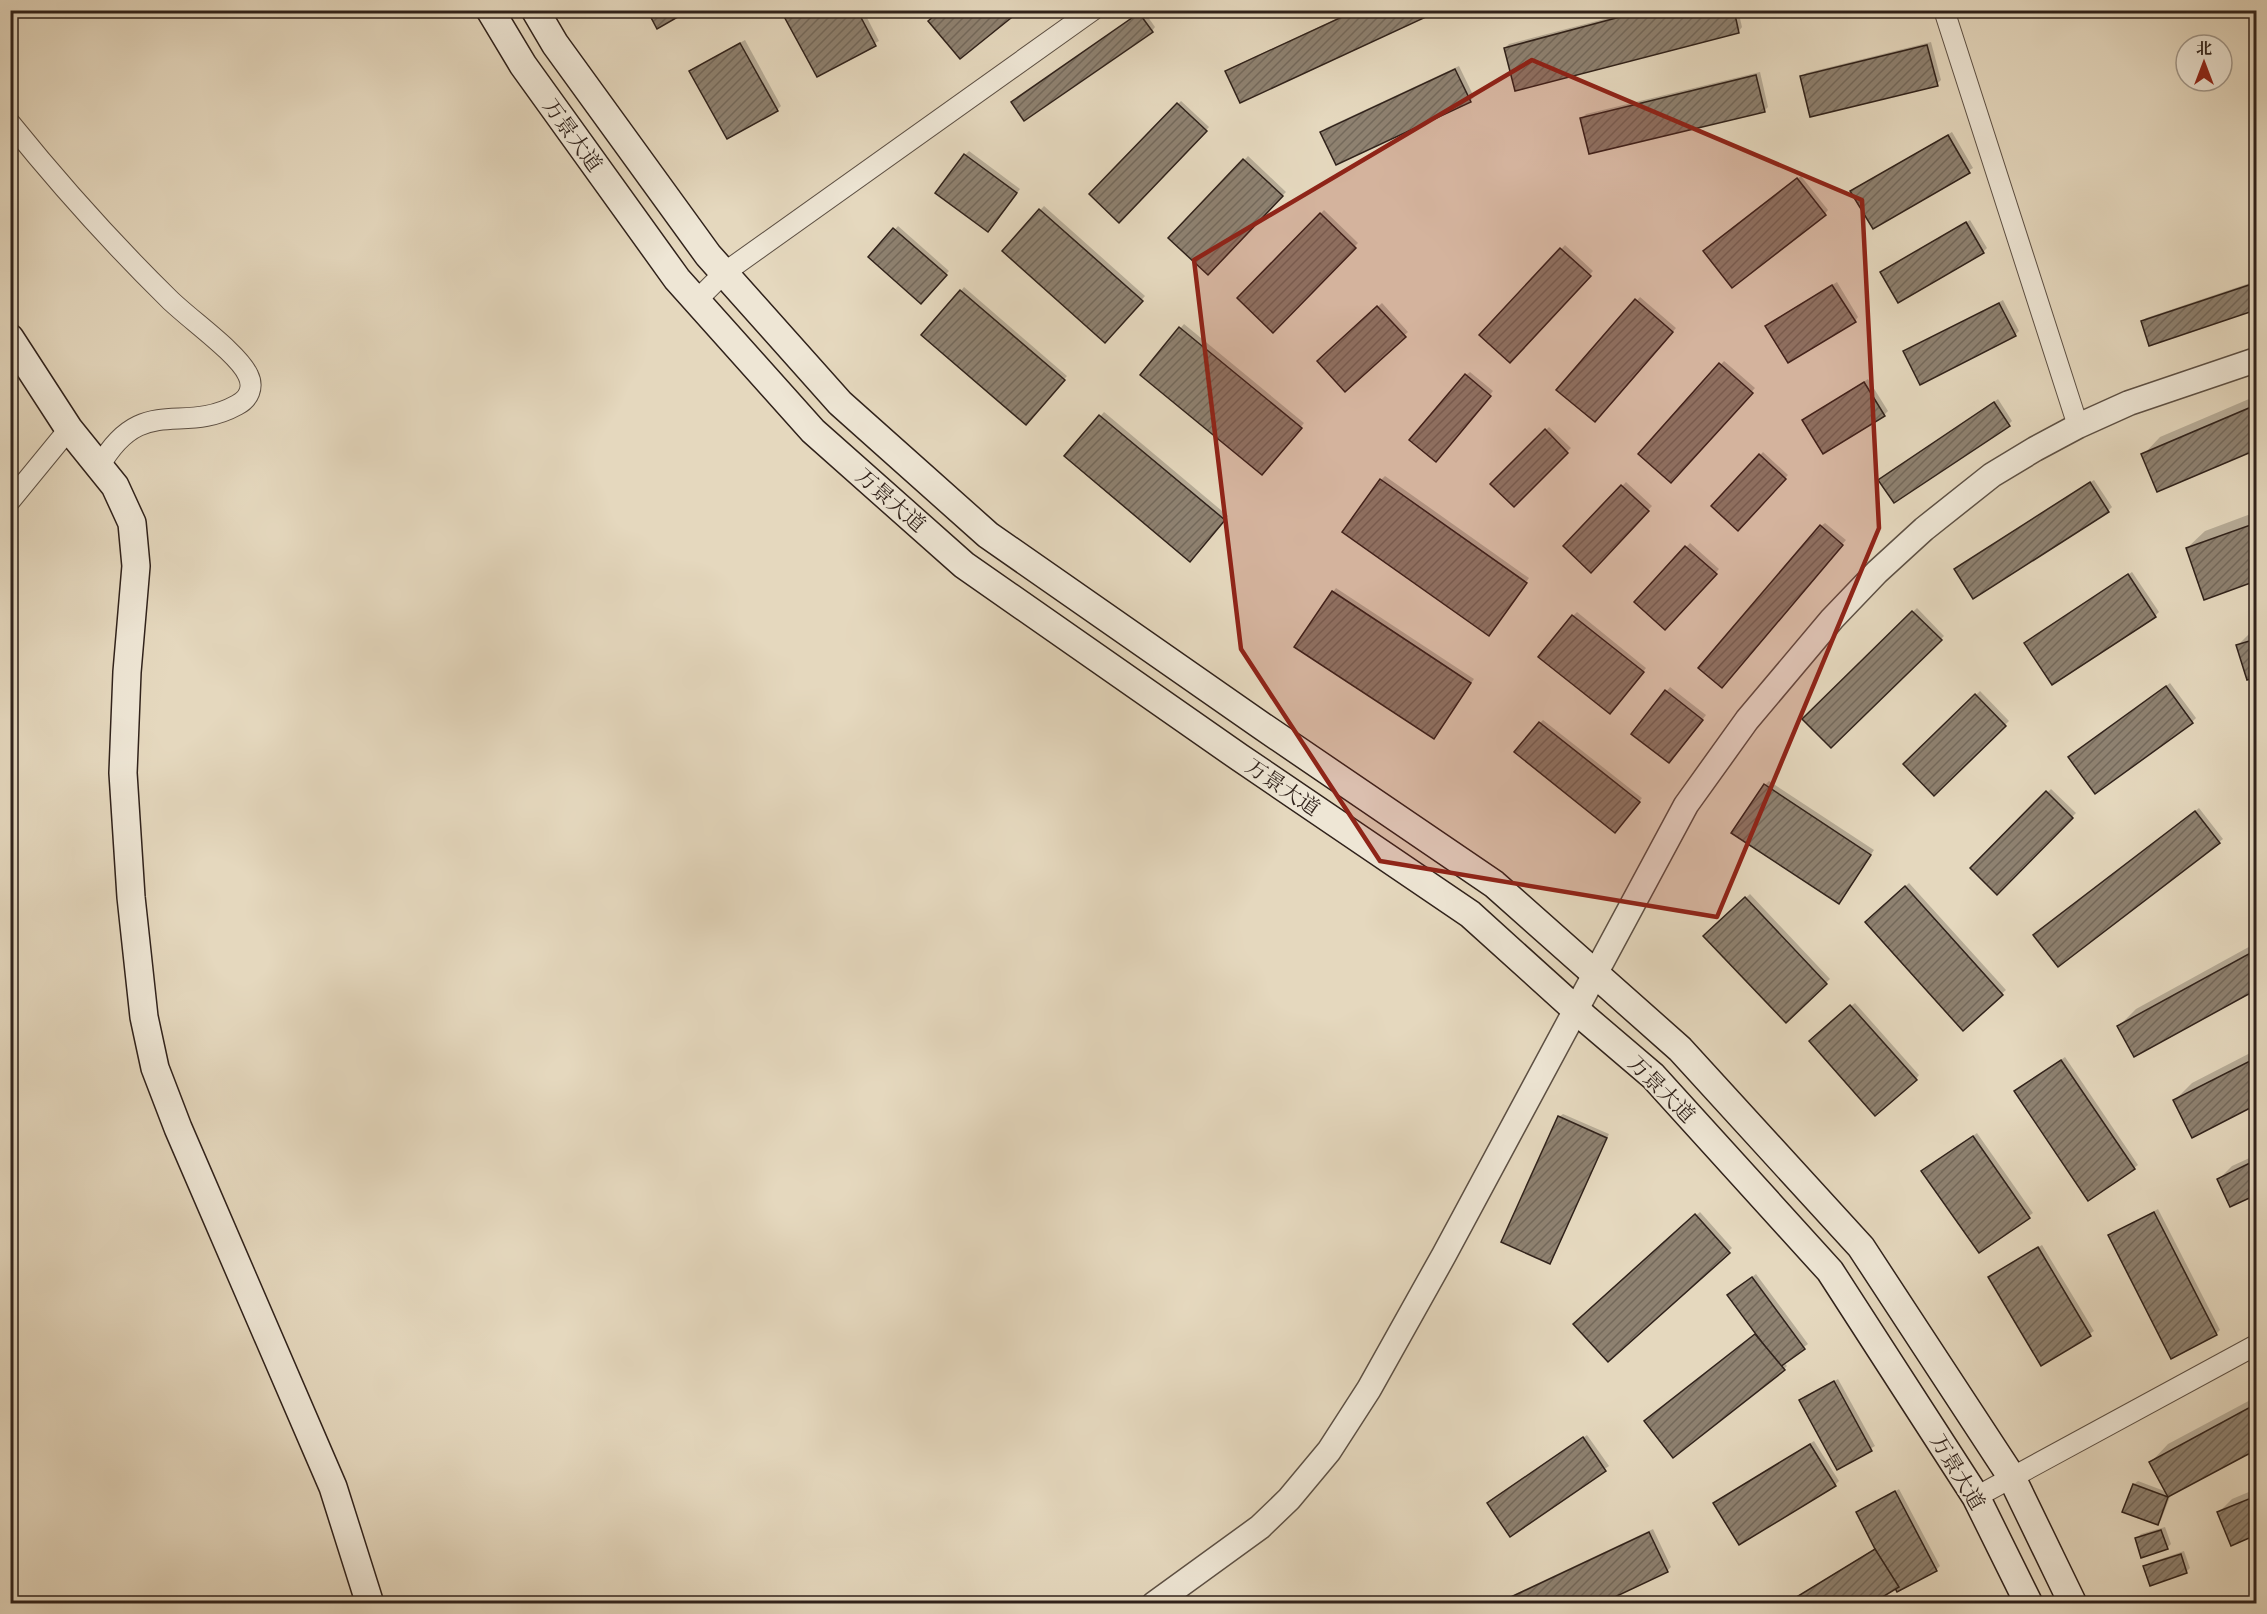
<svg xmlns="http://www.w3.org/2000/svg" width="2267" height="1614" font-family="'Libre Caslon Text','Noto Serif SC',serif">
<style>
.shadow{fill:#0003}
.building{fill:url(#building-hatch);stroke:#30221b;stroke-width:1.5}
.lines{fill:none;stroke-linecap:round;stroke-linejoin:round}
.minor-casing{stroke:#5d5044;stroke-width:22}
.tertiary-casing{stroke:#5d5044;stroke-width:27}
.secondary-casing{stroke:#30221b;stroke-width:30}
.minor{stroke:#eee6d5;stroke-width:20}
.tertiary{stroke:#eee6d5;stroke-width:24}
.secondary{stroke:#eee6d5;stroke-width:27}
.marked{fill:#8f2418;fill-opacity:0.2;stroke:#8f2418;stroke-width:4.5;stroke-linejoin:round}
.labels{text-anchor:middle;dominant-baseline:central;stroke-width:4.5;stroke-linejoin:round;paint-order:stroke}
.street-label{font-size:21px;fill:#30221b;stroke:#eee6d5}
</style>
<defs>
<pattern id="building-hatch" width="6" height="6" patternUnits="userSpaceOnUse" patternTransform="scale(1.5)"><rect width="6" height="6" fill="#8e8170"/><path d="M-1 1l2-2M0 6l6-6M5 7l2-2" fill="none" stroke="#74695b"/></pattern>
</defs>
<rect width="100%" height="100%" fill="#e5d8be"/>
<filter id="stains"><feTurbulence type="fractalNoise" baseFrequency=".00333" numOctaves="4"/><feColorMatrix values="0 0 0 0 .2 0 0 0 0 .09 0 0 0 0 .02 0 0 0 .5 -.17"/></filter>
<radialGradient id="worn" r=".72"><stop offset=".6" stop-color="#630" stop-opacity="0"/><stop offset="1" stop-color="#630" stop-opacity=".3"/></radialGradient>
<g class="shadow">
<polygon points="863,10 879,41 817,75 783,11"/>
<polygon points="1143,10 1155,27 1152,31 1012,102"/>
<polygon points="1355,10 1429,12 1425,16 1227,72 1231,68"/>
<polygon points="1639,10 1738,10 1742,27 1739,31 1505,48 1509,44"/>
<polygon points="745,40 781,106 777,110 695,68"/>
<polygon points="1931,42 1941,80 1937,84 1802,77 1806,73"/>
<polygon points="1459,66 1474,97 1470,101 1322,132 1326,128"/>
<polygon points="1760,72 1768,107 1764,111 1582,118 1586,114"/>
<polygon points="1181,101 1209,127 1119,221 1091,194"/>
<polygon points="1952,132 1973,168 1873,227 1852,191"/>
<polygon points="969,151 1020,189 992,227 965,155"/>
<polygon points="1248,156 1286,192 1208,273 1170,238"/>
<polygon points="1801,176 1828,210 1825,214 1709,247"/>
<polygon points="1044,206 1145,296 1105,341 1004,251"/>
<polygon points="1324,210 1358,243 1273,331 1239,298"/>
<polygon points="1970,220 1987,248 1983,252 1882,272"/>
<polygon points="898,226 949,271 921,302 870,257"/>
<polygon points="1565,245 1593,271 1510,361 1481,334"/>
<polygon points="2256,281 2256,309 2150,344 2142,322 2146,318"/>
<polygon points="1837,282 1858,317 1855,321 1771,322"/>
<polygon points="964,287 1067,376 1030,419 961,291"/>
<polygon points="1640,297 1676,328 1598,417 1558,389"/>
<polygon points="2003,300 2019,331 2015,335 1905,352"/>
<polygon points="1382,303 1408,332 1345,389 1319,361"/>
<polygon points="1184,324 1304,423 1266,469 1142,374"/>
<polygon points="1724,361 1755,388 1671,481 1640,454"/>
<polygon points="1470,372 1493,391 1439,456 1466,375"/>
<polygon points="1868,379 1888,411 1884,415 1804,420"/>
<polygon points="2256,396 2256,448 2158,490 2143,455 2160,437"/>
<polygon points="1998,399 2012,421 2009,424 1884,476"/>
<polygon points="1104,412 1228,516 1193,556 1066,456"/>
<polygon points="1549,427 1571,448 1514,505 1492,484"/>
<polygon points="1763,452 1788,475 1738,529 1713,506"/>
<polygon points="1385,476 1529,578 1492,630 1381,480"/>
<polygon points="2094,480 2112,507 2108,511 1960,566"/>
<polygon points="1626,482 1652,506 1591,570 1565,546"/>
<polygon points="2256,512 2256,580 2205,598 2187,548 2205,531"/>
<polygon points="1825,523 1846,540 1725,682 1821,526"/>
<polygon points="1690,543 1719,569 1665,628 1636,602"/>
<polygon points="2132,572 2159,612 2155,616 2026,643"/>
<polygon points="1336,588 1474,679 1434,737 1333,592"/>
<polygon points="1917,608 1944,636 1831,746 1804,719"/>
<polygon points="1577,612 1646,668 1614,709 1573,616"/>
<polygon points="2256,631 2256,675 2247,678 2237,646 2251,632"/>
<polygon points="2170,683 2196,718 2192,722 2070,757"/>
<polygon points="1670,687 1706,715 1673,758 1633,734"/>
<polygon points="1980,691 2009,721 1934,794 1905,764"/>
<polygon points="1543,720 1642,798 1619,827 1540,723"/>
<polygon points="1769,781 1874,850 1842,898 1765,785"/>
<polygon points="2051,789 2076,813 1997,893 1972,868"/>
<polygon points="2199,808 2223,839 2219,842 2039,931"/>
<polygon points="1909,883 2006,990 1963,1028 1867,922"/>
<polygon points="1750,894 1830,979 1786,1021 1705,936"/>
<polygon points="2256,943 2256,989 2135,1055 2119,1026 2136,1009"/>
<polygon points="1855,1003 1919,1075 1916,1079 1815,1037"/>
<polygon points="2256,1050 2256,1103 2193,1136 2175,1100 2192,1083"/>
<polygon points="2065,1057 2138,1165 2134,1168 2019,1088"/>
<polygon points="1563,1114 1609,1134 1553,1258 1549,1262 1559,1117"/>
<polygon points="1977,1133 2033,1213 1980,1251 1927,1168"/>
<polygon points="2256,1155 2256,1193 2231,1205 2219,1179 2232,1166"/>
<polygon points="2158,1209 2220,1330 2216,1334 2109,1236"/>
<polygon points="1700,1212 1732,1248 1608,1360 1575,1324"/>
<polygon points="2042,1245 2094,1331 2042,1364 1993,1274"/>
<polygon points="1756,1274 1808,1344 1784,1362 1787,1366 1784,1369 1649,1417 1757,1333 1732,1292"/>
<polygon points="1838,1379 1875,1446 1838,1468 1805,1397"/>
<polygon points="2256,1397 2256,1448 2171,1494 2161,1520 2157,1524 2124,1511 2134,1484 2138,1481 2167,1492 2151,1462 2168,1444"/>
<polygon points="1587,1435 1609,1466 1510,1534 1492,1500"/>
<polygon points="1814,1441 1839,1481 1835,1485 1715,1503"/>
<polygon points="1899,1489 1940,1566 1936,1570 1896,1586 1868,1604 1785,1604 1876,1548 1858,1512"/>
<polygon points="2256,1489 2256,1534 2232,1544 2219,1512 2232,1499"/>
<polygon points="2165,1527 2171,1544 2167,1548 2137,1538 2141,1534"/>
<polygon points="1653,1529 1671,1567 1667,1571 1597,1604 1494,1604"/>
<polygon points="2184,1551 2190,1568 2186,1572 2145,1567 2149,1563"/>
</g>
<g class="building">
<polygon points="647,10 690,10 657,29"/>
<polygon points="857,10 876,46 817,77 781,11"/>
<polygon points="941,10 1021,10 960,59 928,21"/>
<polygon points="1357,10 1423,10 1426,17 1240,103 1225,71"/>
<polygon points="1646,10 1734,10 1739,33 1515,91 1504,48"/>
<polygon points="1787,10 1815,10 1789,17"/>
<polygon points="1139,13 1153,32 1024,121 1011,102"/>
<polygon points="740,43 778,111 727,139 689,71"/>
<polygon points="1927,45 1938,86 1810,117 1800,76"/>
<polygon points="1455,69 1471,102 1336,165 1320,132"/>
<polygon points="1756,75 1765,112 1589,154 1580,118"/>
<polygon points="1177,103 1207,131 1119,223 1089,194"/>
<polygon points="1948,135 1970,173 1873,229 1850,191"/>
<polygon points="964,154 1017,193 988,232 935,193"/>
<polygon points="1243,159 1283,196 1208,275 1168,238"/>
<polygon points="1797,178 1826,215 1732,288 1703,251"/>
<polygon points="1039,209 1143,301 1105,343 1002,251"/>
<polygon points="1320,213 1356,248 1273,333 1237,298"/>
<polygon points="1966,222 1984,253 1898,303 1880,272"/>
<polygon points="893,228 947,275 921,304 868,257"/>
<polygon points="1560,248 1591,276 1510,363 1479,335"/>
<polygon points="2252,284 2256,297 2256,310 2149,346 2141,321"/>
<polygon points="1832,285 1856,322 1788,363 1765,326"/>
<polygon points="960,290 1065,380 1026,425 921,335"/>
<polygon points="1635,299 1673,332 1595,422 1556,390"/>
<polygon points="1999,303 2016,336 1920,385 1903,351"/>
<polygon points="1377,306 1406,337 1345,392 1317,361"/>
<polygon points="1179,327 1302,428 1262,475 1140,375"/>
<polygon points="1719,363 1753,393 1671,483 1638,454"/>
<polygon points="1465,374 1491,396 1436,462 1409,440"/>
<polygon points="1864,382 1885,416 1823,454 1802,420"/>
<polygon points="1994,402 2010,426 1894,503 1878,480"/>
<polygon points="2256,405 2256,450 2157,492 2141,454"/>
<polygon points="1099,415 1225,520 1190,562 1064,456"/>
<polygon points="1545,429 1568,453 1514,507 1490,484"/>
<polygon points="1759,454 1786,479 1738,531 1711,506"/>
<polygon points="1380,479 1527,583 1489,636 1342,532"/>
<polygon points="2090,482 2109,512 1973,599 1954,569"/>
<polygon points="1621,485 1649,511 1591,573 1563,546"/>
<polygon points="2256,523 2256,581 2204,600 2186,548"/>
<polygon points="1820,525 1843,545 1722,688 1698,668"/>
<polygon points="1685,546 1717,574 1665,630 1634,602"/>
<polygon points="2128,574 2156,617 2052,685 2024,643"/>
<polygon points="1332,591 1471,683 1434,739 1294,647"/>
<polygon points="1912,611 1942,640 1831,748 1802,719"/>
<polygon points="1572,615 1644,672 1610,714 1538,657"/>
<polygon points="2256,639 2256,677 2247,680 2236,645"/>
<polygon points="2166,686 2193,723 2095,794 2068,757"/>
<polygon points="1665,690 1703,720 1669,763 1631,734"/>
<polygon points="1975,694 2006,726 1934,796 1903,764"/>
<polygon points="1539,722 1640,802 1615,833 1514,752"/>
<polygon points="1764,784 1871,855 1839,904 1731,833"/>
<polygon points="2046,791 2073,818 1997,895 1970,868"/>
<polygon points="2195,811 2220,843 2058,967 2033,935"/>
<polygon points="1905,886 2003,995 1963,1031 1865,922"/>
<polygon points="1745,897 1827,984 1786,1023 1703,936"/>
<polygon points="2256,950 2256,990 2134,1057 2117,1026"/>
<polygon points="1850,1005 1917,1080 1875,1116 1809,1041"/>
<polygon points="2256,1058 2256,1105 2192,1138 2173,1100"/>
<polygon points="2061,1060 2135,1169 2088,1201 2014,1091"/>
<polygon points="1558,1116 1607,1138 1550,1264 1501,1242"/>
<polygon points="1973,1136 2030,1218 1979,1253 1921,1171"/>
<polygon points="2256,1160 2256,1195 2230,1207 2217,1179"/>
<polygon points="2154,1212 2217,1335 2171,1359 2108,1235"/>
<polygon points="1695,1214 1730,1253 1608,1362 1573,1324"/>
<polygon points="2038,1247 2091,1336 2041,1366 1988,1277"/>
<polygon points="1752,1277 1805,1349 1780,1367 1727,1295"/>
<polygon points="1755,1334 1785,1370 1673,1458 1644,1421"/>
<polygon points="1834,1381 1872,1451 1837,1470 1799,1400"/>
<polygon points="2256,1404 2256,1450 2168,1497 2149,1462"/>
<polygon points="1583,1437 1606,1471 1510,1537 1487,1503"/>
<polygon points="1810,1444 1836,1486 1739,1545 1713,1503"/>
<polygon points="2133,1484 2168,1497 2158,1525 2122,1512"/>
<polygon points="1895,1491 1937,1571 1897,1592 1856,1512"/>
<polygon points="2256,1496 2256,1535 2231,1546 2217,1512"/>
<polygon points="2161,1530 2168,1549 2141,1558 2135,1538"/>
<polygon points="1649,1532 1668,1572 1600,1604 1496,1604"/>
<polygon points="1875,1549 1899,1587 1871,1604 1785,1604"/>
<polygon points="2181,1554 2187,1573 2150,1586 2143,1566"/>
</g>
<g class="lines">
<g class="minor-casing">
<g id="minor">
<polyline points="1944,10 2078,426"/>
<path d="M10,123C60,185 113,244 169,299C189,319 238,353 248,375C254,387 249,399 237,405C181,436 142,392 99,467"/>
<polyline points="696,301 724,273 1093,10"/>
<polyline points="10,501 69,429"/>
<polyline points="1976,1497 2256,1345"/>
</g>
</g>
<g class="tertiary-casing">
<polyline id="tertiary" points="1154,1604 1260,1527 1289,1499 1329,1451 1369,1389 1444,1255 1686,805 1747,720 1832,619 1877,572 1924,529 1992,475 2035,449 2078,426 2129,403 2256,360"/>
</g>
<g class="secondary-casing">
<g id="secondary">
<polyline points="490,10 523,65 677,279 813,431 964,565 1239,757 1470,914 1585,1018 1653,1076 1830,1271 1976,1497 2029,1604"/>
<polyline points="535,10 555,44 708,255 840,403 988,535 1262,726 1494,884 1680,1049 1861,1247 2011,1476 2073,1604"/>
<polyline points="10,338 69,429 115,486 132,523 136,566 127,672 123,773 131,897 144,1017 155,1068 178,1128 333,1487 370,1604"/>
</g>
</g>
<use href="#minor" class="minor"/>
<use href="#tertiary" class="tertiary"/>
<use href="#secondary" class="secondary"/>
</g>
<path class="marked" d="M1532,60L1862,200L1879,528L1717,917L1380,861L1241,649L1194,260Z"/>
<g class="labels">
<g class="street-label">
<text transform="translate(573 135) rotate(54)">万景大道</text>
<text transform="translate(891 500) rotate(41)">万景大道</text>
<text transform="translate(1283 787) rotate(34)">万景大道</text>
<text transform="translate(1662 1089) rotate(45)">万景大道</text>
<text transform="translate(1958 1472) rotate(59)">万景大道</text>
</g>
</g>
<rect width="2267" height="1614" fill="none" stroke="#e5d8be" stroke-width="36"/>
<rect x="12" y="12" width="2243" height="1590" fill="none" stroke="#30221b" stroke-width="3"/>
<rect x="18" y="18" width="2231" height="1578" fill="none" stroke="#30221b" stroke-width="1.5"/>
<g transform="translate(2204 63)"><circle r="28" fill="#eee6d5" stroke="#a2988b" stroke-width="1.5"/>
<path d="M0-4.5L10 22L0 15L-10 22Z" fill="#8f2418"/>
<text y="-9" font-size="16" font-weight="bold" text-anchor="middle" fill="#30221b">北</text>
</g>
<rect width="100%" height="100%" filter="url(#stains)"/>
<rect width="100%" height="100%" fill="url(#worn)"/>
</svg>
